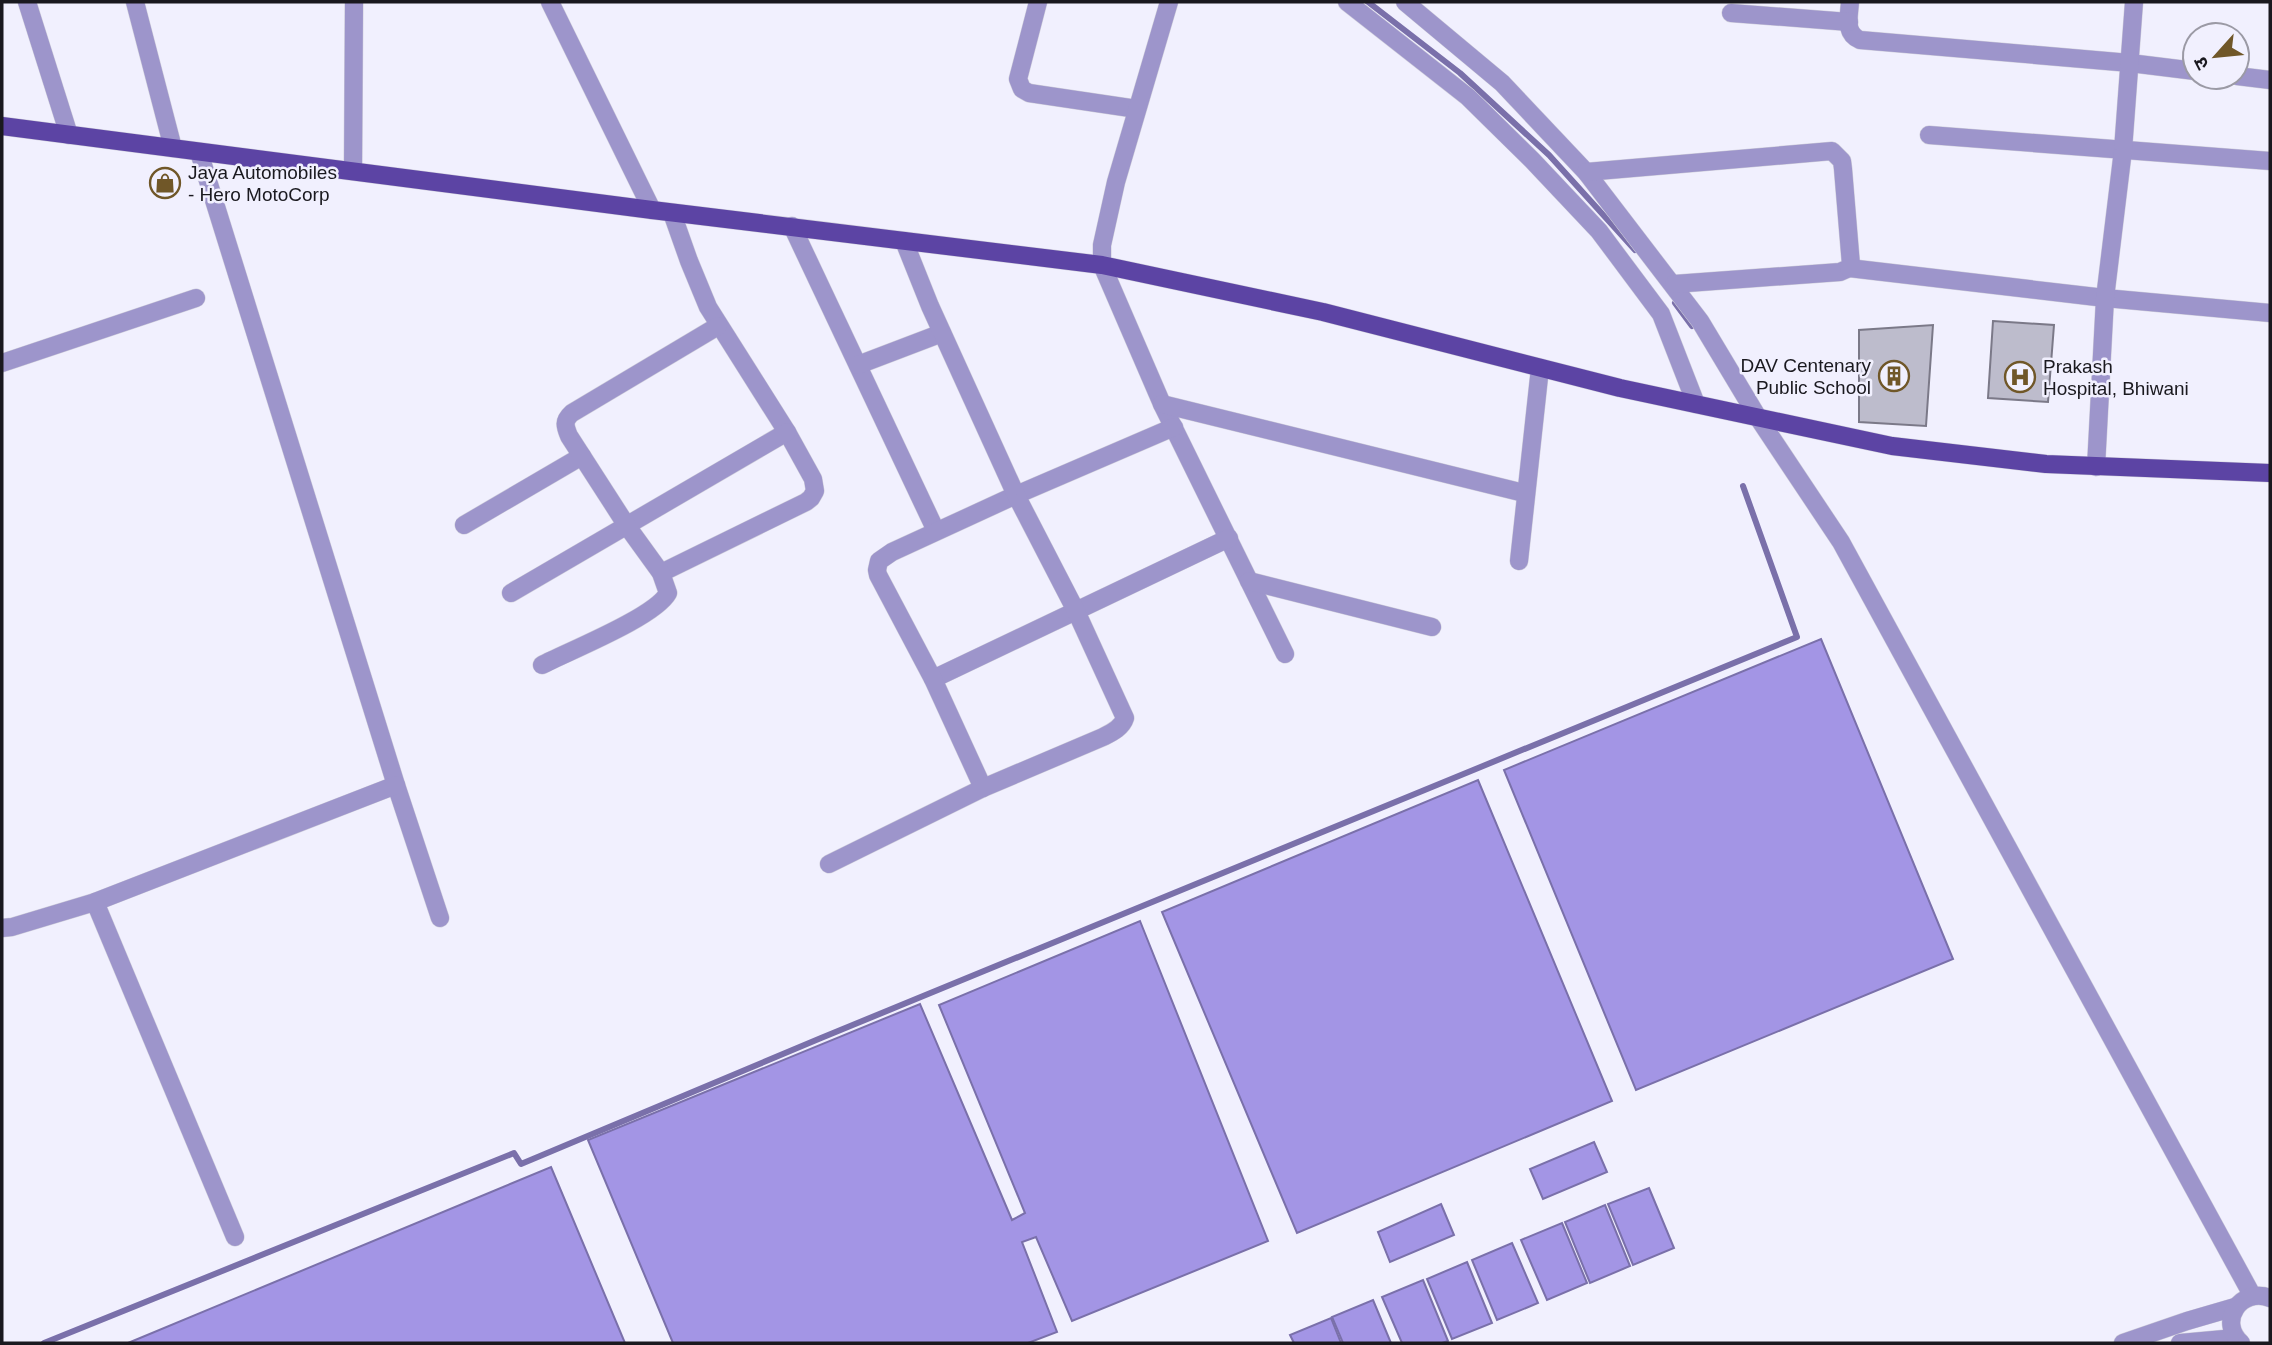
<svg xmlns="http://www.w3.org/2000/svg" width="2272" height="1345" font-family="Helvetica,'Noto Sans Devanagari',sans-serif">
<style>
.water{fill:#a395e5;stroke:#7a70aa;stroke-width:2}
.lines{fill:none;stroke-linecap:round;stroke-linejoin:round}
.stream{stroke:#7a70aa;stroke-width:6}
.building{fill:#bdbccc;stroke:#7b7988;stroke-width:2}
.minor-casing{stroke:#cfceda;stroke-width:19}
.major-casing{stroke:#cfceda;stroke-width:19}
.minor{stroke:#9d95cb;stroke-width:18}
.major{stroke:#5c44a4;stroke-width:18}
.labels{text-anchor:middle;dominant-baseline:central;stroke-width:5;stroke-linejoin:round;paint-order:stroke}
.poi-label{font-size:19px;fill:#1a191f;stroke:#f1f0fe;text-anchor:start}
</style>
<rect width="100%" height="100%" fill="#f1f0fe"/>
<g class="water">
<polygon points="1821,639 1953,959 1636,1090 1504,770"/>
<polygon points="1478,780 1612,1101 1297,1233 1162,912"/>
<polygon points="1140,921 1268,1241 1072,1321 1036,1237 1022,1242 1057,1332 1028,1343 673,1343 588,1140 920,1004 1012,1220 1025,1213 939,1005"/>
<polygon points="1594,1142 1607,1172 1543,1199 1530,1169"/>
<polygon points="551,1167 625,1343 128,1343"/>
<polygon points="1649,1188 1674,1248 1633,1265 1608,1204"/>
<polygon points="1441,1204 1454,1235 1390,1262 1378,1232"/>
<polygon points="1605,1205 1630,1266 1590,1283 1565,1222"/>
<polygon points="1562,1223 1587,1283 1547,1300 1521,1240"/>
<polygon points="1512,1243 1538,1303 1497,1320 1472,1260"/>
<polygon points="1467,1262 1492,1323 1452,1339 1427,1279"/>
<polygon points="1423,1280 1448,1341 1442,1343 1402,1343 1382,1297"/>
<polygon points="1373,1300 1391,1343 1343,1343 1332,1317"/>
<polygon points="1331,1318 1341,1343 1294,1343 1290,1335"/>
</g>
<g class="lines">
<g class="stream">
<polyline points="1368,2 1460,73 1549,155 1635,250"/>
<polyline points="1675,303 1692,326"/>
<polyline points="44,1343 514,1153 521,1164 821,1038 1797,637 1743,486"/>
</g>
</g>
<g class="building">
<polygon points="1993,321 2054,325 2048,402 1988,398"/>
<polygon points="1933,325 1926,426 1859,422 1859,330"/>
</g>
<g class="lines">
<g class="minor-casing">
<g id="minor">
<polyline points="27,2 69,135"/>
<polyline points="135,2 173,148"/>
<polyline points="550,2 652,210"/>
<polyline points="1038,2 1018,79 1022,89 1029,93 1137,109"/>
<polyline points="1169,2 1116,182 1102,245 1102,265 1162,404 1285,654"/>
<polyline points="1347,2 1468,97 1532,160 1599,231 1661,314 1696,404"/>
<polyline points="1405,2 1502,83 1586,172 1700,321 1757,416 1841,542 2252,1295"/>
<path d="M1850,2C1849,17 1844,33 1860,40L2130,63L2195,71"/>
<polyline points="1731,13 1849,22"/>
<polyline points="2237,76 2270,80"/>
<polyline points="1929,135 2270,161"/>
<polyline points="199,152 396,785 440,918"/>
<polyline points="353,171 354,2"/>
<polyline points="1586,172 1832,151 1842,161 1843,169 1851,265 1849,268 1840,272 1674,284"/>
<polyline points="792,226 936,531"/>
<polyline points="1849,268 2105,298 2270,313"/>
<polyline points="2,363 196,298"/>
<polyline points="858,365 942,333"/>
<polyline points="1162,404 1524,493"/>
<polyline points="2096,467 2105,298 2123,150 2134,2"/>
<polyline points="464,525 582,456"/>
<polyline points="1519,561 1540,368"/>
<polyline points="661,573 806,502 811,498 815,491 813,479 787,432 708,307 689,261 672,213"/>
<polyline points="1249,581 1432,627"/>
<polyline points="511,593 787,432"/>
<path d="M542,665C569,651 655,617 668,593L661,573L627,526L569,436C565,426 563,421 572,413L718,326"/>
<polyline points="933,679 1229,538"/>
<polyline points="983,788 933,679 878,575 877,570 879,561 892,552 1016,495 1174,427"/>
<path d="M829,864L983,788L1103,737C1111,733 1122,728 1125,718L1076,611L1016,495L930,306L904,241"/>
<polyline points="95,902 235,1237"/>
<polyline points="2,928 12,927 95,902 396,785"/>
<polyline points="2123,1343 2187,1321 2235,1307"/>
<polyline points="2180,1343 2235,1338"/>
<path d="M2241,1343C2217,1321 2241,1287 2270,1298"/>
</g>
</g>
<g class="major-casing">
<polyline id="major" points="2,126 652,210 1102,265 1323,312 1620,388 1892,446 2046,464 2270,473"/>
</g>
<use href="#minor" class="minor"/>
<use href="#major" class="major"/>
</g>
<defs>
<g id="shop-ring" transform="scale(1.575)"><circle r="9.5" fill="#f1f0fe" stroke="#705728" stroke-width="1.5"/><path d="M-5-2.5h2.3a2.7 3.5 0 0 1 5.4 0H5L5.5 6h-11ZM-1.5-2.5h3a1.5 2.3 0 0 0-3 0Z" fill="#705728"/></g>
<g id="building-ring" transform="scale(1.575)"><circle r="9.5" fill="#f1f0fe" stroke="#705728" stroke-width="1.5"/><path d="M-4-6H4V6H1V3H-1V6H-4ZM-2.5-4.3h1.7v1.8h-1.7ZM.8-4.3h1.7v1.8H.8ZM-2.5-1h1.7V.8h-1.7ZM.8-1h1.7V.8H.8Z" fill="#705728"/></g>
<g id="hospital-ring" transform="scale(1.575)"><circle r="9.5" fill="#f1f0fe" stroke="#705728" stroke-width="1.5"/><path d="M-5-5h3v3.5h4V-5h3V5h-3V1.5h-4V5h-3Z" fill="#705728"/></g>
</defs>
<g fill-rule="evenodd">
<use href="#shop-ring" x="165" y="183"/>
<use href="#building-ring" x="1894" y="376"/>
<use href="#hospital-ring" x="2020" y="377"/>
</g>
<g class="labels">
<g class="poi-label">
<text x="188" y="172">Jaya Automobiles<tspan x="188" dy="22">- Hero MotoCorp</tspan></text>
<text x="1871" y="365" text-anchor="end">DAV Centenary<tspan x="1871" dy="22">Public School</tspan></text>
<text x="2043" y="366">Prakash<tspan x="2043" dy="22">Hospital, Bhiwani</tspan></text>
</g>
</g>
<rect width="2272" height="1345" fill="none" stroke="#1a191f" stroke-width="7"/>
<g transform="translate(2216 56) rotate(243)"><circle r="33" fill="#f1f0fe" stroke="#9b9aa5" stroke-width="2"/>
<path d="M0-5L12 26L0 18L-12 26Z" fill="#705728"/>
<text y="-10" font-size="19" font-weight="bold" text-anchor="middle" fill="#1a191f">उ</text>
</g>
</svg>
